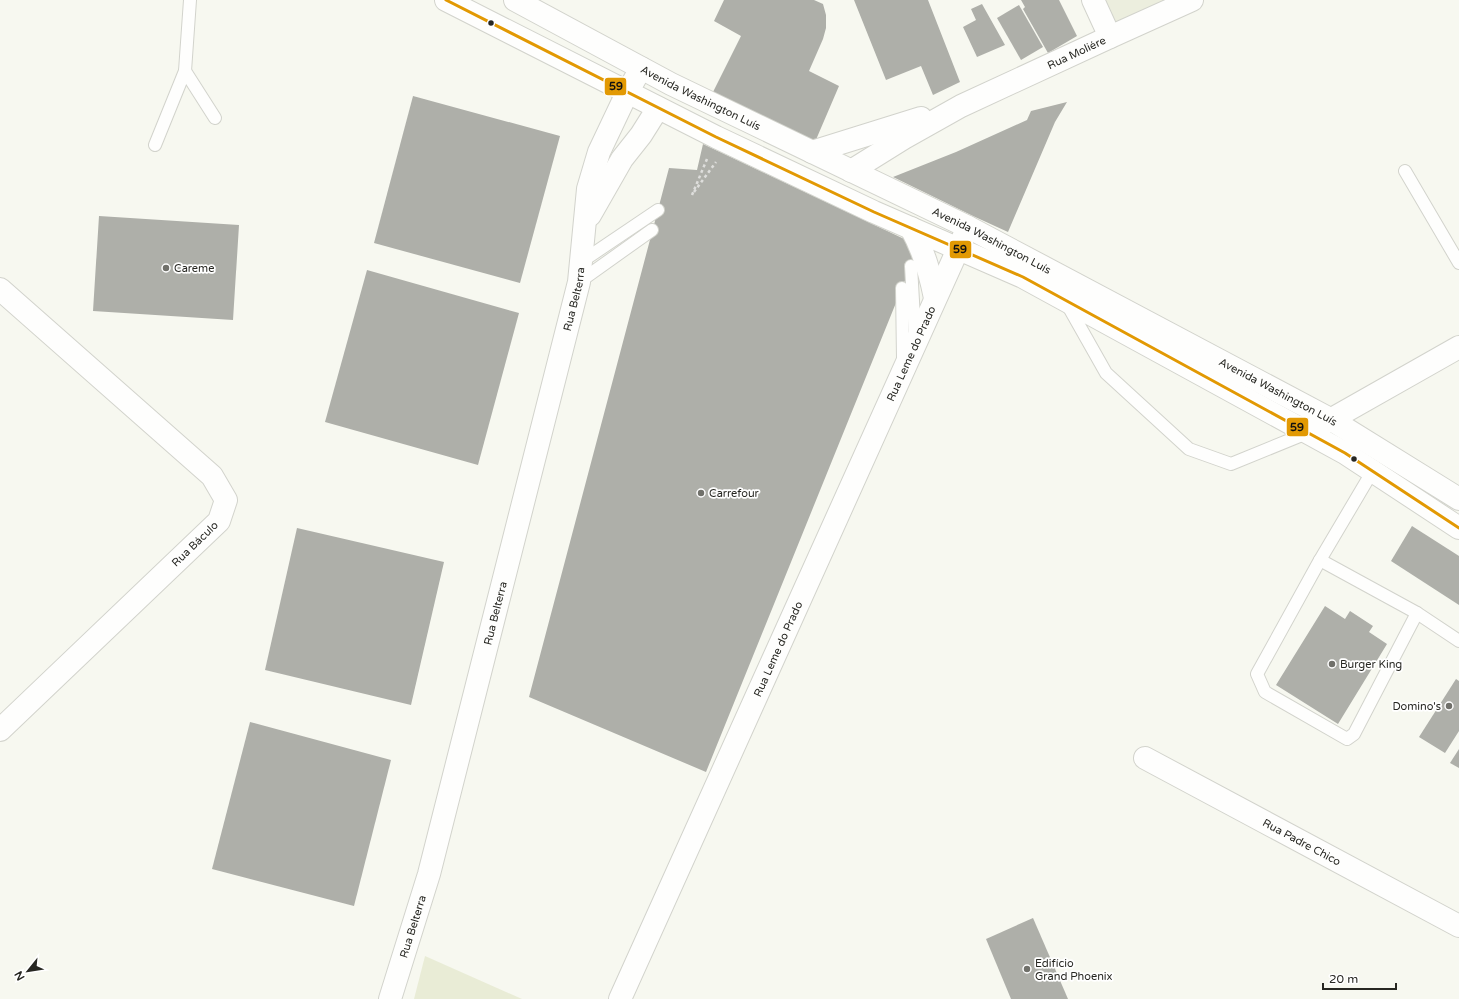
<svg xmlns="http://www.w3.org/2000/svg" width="1459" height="999" font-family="'Varela Round',sans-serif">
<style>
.built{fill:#eceede}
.green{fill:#e9ecd6}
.building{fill:#aeafa9}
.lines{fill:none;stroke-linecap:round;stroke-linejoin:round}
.lane-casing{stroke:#d2d3cc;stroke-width:14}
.street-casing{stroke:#d2d3cc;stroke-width:24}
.primary-casing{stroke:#d2d3cc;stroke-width:24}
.path{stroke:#dededc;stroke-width:2.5;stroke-dasharray:3 3;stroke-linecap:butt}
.lane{stroke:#fefefd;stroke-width:12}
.street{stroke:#fefefd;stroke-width:22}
.primary{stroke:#fefefd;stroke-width:22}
.bus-1-casing{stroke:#fff;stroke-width:6}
.bus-1{stroke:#e29903;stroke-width:3}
.bus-dot{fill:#272722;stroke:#fff;stroke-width:1.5}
.poi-dot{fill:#70706a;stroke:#fff;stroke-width:1.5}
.labels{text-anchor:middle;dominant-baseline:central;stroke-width:3.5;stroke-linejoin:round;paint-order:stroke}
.street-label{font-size:11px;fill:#272722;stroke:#fff}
.poi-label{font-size:11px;fill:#272722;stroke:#fff;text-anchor:start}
.line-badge{stroke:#fff;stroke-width:1.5}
.pale-badge-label{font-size:11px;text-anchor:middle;font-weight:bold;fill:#111}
</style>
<rect width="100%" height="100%" fill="#f7f8f0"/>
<polygon class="built" points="1099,0 1173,0 1114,31"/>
<polygon class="green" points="425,956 522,999 414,999"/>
<g class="building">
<polygon points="724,0 814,0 823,4 826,15 826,28 823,39 809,71 839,86 815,142 712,94 741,36 714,21"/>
<polygon points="854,0 928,0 960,82 933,95 921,66 886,80"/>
<polygon points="1021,0 1059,0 1077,36 1048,53 1023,9 1025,7"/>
<polygon points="982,4 1005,45 977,57 963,27 976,20 971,9"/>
<polygon points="1019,5 1043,47 1021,60 997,18"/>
<polygon points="413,96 560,136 520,283 374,243"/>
<polygon points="1067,102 1055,122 1008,232 973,216 893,177 956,152 1027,120 1031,111"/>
<polygon points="703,144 919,246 706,772 529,697 669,168 697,170"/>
<polygon points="99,216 239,225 233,320 93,311"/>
<polygon points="367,270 519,313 478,465 325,422"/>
<polygon points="1412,526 1459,556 1459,605 1391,561"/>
<polygon points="297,528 444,562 411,705 265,670"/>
<polygon points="1325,606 1345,619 1350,611 1373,626 1369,632 1387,644 1338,724 1276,685"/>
<polygon points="1456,679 1459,681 1459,731 1445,753 1419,737"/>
<polygon points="250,722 391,760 354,906 212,869"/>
<polygon points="1459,749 1459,768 1450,763"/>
<polygon points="1033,918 1068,999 1011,999 986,939"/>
</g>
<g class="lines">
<g class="lane-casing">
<g id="lane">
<polyline points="185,71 215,118"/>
<polyline points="155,145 185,71 190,0"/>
<polyline points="1405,171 1459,263"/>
<polyline points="581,262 658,210"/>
<polyline points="911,266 915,336"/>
<polyline points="579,282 652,230"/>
<polyline points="902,288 903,359"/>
<polyline points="1067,304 1106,373 1189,449 1231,464 1307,433"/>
<polyline points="1375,467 1320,560 1257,674 1265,692 1347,739 1354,734 1417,613 1459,641"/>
<polyline points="1320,560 1417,613"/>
</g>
</g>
<g class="street-casing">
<g id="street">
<polyline points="1093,0 1110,37"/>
<polyline points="812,152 921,118"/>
<path id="s1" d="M851,171L904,138L961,106L1110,37L1192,0"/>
<polyline points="590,215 622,159 641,135 658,108"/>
<path d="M911,228C924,251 930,273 935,298"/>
<polyline points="0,289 212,476 226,500 219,521 0,730"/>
<polyline points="1316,428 1459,347"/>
<path id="s2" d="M1145,758L1459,926"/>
<path id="s3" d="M390,999L429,874L579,282L588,189L599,152L627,93L641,68"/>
<path id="s4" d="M620,999L968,227"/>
</g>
</g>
<g class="primary-casing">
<g id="primary">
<polyline points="446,0 716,137 874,212 1023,277 1345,453 1459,528"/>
<path id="s5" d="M515,0L671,84L968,227L1330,419L1459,499"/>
</g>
</g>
<g class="path">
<polyline points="694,192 716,162"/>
<polyline points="692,195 707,159"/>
</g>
<use href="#lane" class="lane"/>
<use href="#street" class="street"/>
<use href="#primary" class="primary"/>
<g class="bus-1-casing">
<polyline id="bus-1" points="446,0 716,137 874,212 1023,277 1345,453 1459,528"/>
</g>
<use href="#bus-1" class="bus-1"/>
</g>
<g class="bus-dot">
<circle cx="491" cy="23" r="3.5"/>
<circle cx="1354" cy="459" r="3.5"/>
</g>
<g class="poi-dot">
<circle cx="166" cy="268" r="4"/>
<circle cx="701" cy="493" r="4"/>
<circle cx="1332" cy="664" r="4"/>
<circle cx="1449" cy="706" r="4"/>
<circle cx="1027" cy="969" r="4"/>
</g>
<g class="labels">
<g class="street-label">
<text stroke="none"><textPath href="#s1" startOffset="255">Rua Moliére</textPath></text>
<text stroke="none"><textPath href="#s5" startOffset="210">Avenida Washington Luís</textPath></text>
<text stroke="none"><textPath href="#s5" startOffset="534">Avenida Washington Luís</textPath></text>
<text stroke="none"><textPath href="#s3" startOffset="724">Rua Belterra</textPath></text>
<text stroke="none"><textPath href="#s4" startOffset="708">Rua Leme do Prado</textPath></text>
<text stroke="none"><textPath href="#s5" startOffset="858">Avenida Washington Luís</textPath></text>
<text transform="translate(195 544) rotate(-44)">Rua Báculo</text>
<text stroke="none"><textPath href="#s3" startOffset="400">Rua Belterra</textPath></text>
<text stroke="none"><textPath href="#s4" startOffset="384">Rua Leme do Prado</textPath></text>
<text stroke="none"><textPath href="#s2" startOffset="178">Rua Padre Chico</textPath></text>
<text stroke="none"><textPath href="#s3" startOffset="76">Rua Belterra</textPath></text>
</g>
<g class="poi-label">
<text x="174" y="268">Careme</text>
<text x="709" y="493">Carrefour</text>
<text x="1340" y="664">Burger King</text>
<text x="1441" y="706" text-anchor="end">Domino's</text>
<text x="1035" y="963">Edifício<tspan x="1035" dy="13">Grand Phoenix</tspan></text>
</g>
</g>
<g class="line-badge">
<rect x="604" y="77" width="23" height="19" rx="4" fill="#e29903"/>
<rect x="949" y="240" width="23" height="19" rx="4" fill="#e29903"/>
<rect x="1286" y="417" width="23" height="20" rx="4" fill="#e29903"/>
</g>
<g class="pale-badge-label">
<text x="616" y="90">59</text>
<text x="960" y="253">59</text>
<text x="1297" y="431">59</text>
</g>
<g transform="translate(28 971) rotate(240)" stroke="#ffffff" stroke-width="3" paint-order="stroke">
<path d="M0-3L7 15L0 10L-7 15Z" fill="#272722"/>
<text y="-6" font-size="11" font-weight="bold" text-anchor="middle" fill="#272722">N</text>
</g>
<path d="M1323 983v6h73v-6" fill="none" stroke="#272722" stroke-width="2"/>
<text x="1329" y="983" font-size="12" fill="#272722" stroke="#ffffff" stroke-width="3" paint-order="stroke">20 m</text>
</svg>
